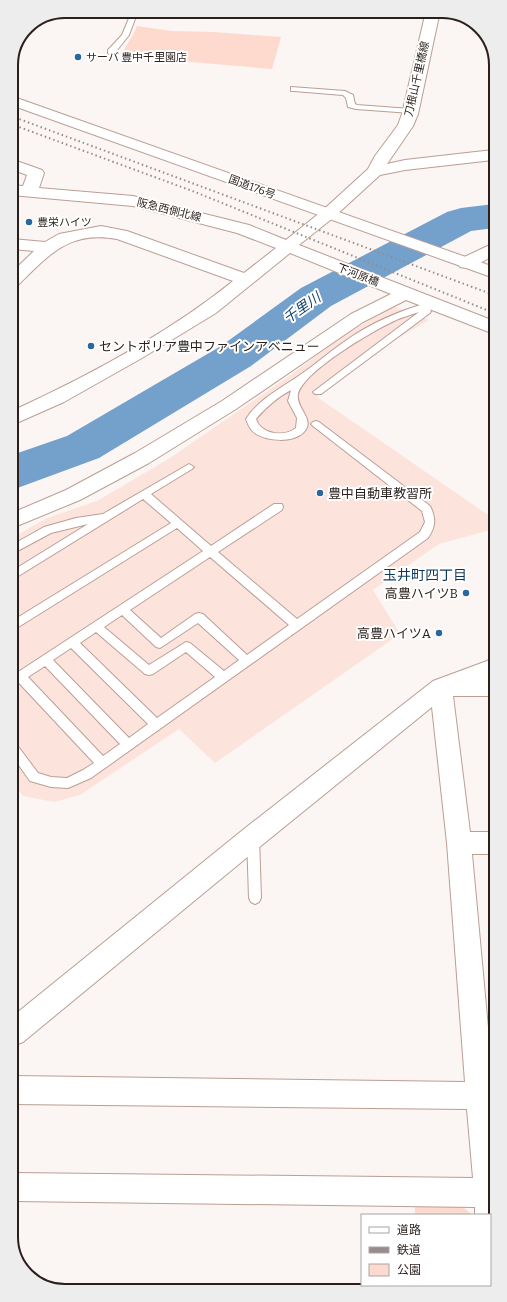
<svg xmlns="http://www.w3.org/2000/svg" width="507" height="1302" font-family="Bitter,'Noto Sans JP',serif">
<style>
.built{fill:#fce4dc}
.green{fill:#fed9cd}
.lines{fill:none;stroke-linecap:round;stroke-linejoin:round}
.river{fill:#74a0cc;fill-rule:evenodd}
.service-casing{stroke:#bb9e94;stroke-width:2}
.minor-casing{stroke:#bb9e94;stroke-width:2}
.trunk-casing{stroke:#bb9e94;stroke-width:2}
.service{fill:#fff;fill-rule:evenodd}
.minor{fill:#fff;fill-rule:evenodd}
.trunk{fill:#fff;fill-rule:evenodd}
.rail{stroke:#968d8a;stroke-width:2;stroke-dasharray:1.5 3;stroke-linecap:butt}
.poi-dot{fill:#29679e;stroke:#fff;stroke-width:1.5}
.labels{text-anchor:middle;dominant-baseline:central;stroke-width:4;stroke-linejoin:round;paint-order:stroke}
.far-poi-label{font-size:11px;fill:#2a1f1b;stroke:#fff;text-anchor:start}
.far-street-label{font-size:11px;fill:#2a1f1b;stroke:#fff}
.poi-label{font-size:13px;fill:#2a1f1b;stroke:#fff;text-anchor:start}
.water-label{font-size:14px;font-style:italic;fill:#0f416a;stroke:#fff}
.neighbourhood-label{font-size:14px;fill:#0d395e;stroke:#fff}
.rim{fill:none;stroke:#2a1f1b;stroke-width:2}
</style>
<rect width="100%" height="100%" fill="#fbf5f3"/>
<polygon class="built" points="395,307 429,320 386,345 317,397 494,519 494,529 439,544 373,590 400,634 215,763 179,729 80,795 54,802 23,796 13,783 12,538 47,518 97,501 170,458 292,374 349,331"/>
<g class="green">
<path d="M137,26L171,31L213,32L281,37L272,69L121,56C126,45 133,37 137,26Z"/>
<polygon points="415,1205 463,1207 472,1215 415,1215"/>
</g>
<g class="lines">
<polygon class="river" points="494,204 494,228 471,231 331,306 251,366 99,458 12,490 12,455 67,436 221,346 301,288 447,212 461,208"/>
<g class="service-casing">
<g id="service">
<polygon points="132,11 138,11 129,35 114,54 108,54 108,50 122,35"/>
<polygon points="345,11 351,11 351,12 348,14"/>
<polygon points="291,87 345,91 353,95 355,104 357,105 411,109 415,111 411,113 356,109 348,107 346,98 343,95 294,91 291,91"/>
<path d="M435,301L439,304L430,309L431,311L430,313L321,394H315L313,392L419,312C411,315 402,317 394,321C371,332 304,371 298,394C295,408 317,420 303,433C292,443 268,441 256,434C251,431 248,425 246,419C259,399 281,388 300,375C315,365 329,352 344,342C370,323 403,309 435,301ZM291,390L288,401L297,418L296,428C285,437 261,435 256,419C266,407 278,397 291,390Z"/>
<path d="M316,421L319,422L430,506C436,518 436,526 428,538L91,778L68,788L51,787L30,781L13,757V743L17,745L38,773L51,777L67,778L83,770L94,763L19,683L13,685L12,676L203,551L177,528L12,631V621L171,523L143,499L12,580V571L88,524L51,533L12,554V545L44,527L76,518L103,514L189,464L194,467L192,469L151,494L211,546L274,504H282L283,507L282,510L218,552L297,619L420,532L425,522L422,511L313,426L311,424L313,422ZM210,557L289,625L247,655L203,614L199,613L195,614L161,638L130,610ZM122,615L156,647L160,648L198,623L239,660L224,671L190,643L186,642L149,665L104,627ZM96,632L145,674L149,675L153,674L186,652L215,677L157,718L80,643ZM71,648L148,724L129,738L53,660ZM45,666L120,744L103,756L28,677Z"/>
<polygon points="253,832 257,833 259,837 261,898 259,902 255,904 251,902 249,898 247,837 249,833"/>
</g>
</g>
<g class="minor-casing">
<g id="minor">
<polygon points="157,11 217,11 215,17 210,18 164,15 159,14"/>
<path d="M426,11H440L418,114L413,126L387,164L405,160L493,150V160L405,170L380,175L334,217L299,245L494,321V334L406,300L363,322L236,409L149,463L80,500L12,528V513L66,490L135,453L222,401L351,314L391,294L290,253L216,313L142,358L64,402L12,425V411C86,377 169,333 233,281L117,239C69,230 49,255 18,285L12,286V272L34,251L12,249V239L45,242L59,234L101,226L127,231L244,273L276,248L237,233L133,206L11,195V185L23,186L27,175L11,169V159L42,170L44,173L39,188L133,196L249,225L286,240L322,211L368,169L375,156L398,125L402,114Z"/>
<path d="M494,243V255C483,261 472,270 460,267L458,263L460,259Z"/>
<polygon points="495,658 495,676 490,678 495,678 495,696 453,696 470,832 495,832 495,854 472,854 493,1082 496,1083 496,1237 490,1255 490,1215 475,1215 475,1207 14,1201 14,1173 473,1178 467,1109 13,1104 13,1076 465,1082 447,843 432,707 262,845 23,1042 13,1046 13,1016 244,829 433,681"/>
</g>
</g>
<g class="trunk-casing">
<polygon id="trunk" points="11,96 494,267 494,278 11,105"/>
</g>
<use href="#service" class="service"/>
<use href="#minor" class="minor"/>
<use href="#trunk" class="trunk"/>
<g class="rail">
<polyline points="11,116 494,295"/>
<polyline points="11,124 195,192 494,313"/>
</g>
</g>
<g class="poi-dot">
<circle cx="78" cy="57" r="4"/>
<circle cx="29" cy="222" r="4"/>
<circle cx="91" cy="346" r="4"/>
<circle cx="320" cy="493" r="4"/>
<circle cx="466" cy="593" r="4"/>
<circle cx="439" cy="633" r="4"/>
</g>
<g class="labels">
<g class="far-poi-label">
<text x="86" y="57">サーバ 豊中千里園店</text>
<text x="37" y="222">豊栄ハイツ</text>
</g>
<g class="far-street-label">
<text transform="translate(417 79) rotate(-77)">刀根山千里橋線</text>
<text transform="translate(252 187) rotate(20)">国道176号</text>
<text transform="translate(169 210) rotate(14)">阪急西側北線</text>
<text transform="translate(358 275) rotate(21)">下河原橋</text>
</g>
<g class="poi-label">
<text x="99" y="346">セントポリア豊中ファインアベニュー</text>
<text x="328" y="493">豊中自動車教習所</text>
<text x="458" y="593" text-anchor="end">高豊ハイツB</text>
<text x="431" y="633" text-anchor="end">高豊ハイツA</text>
</g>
<g class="water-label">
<text transform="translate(302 308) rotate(-35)">千里川</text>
</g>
<g class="neighbourhood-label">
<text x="425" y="575">玉井町四丁目</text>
</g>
</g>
<path d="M0 0H507V1302H0ZM65 18H442A47 47 0 0 1 489 65V1237A47 47 0 0 1 442 1284H65A47 47 0 0 1 18 1237V65A47 47 0 0 1 65 18Z" fill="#eeeded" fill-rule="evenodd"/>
<path class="rim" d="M65 18H442A47 47 0 0 1 489 65V1237A47 47 0 0 1 442 1284H65A47 47 0 0 1 18 1237V65A47 47 0 0 1 65 18Z"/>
<rect x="361" y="1214" width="130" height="72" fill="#ffffff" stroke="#aaa5a4"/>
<rect x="369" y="1227" width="20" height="6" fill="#ffffff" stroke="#aaa5a4"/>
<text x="397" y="1234" font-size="12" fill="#2a1f1b">道路</text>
<rect x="369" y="1247" width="20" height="6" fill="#968d8a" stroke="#aaa5a4"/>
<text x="397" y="1254" font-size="12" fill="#2a1f1b">鉄道</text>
<rect x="369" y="1264" width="20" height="12" fill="#fed9cd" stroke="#aaa5a4"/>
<text x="397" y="1274" font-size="12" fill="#2a1f1b">公園</text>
</svg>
